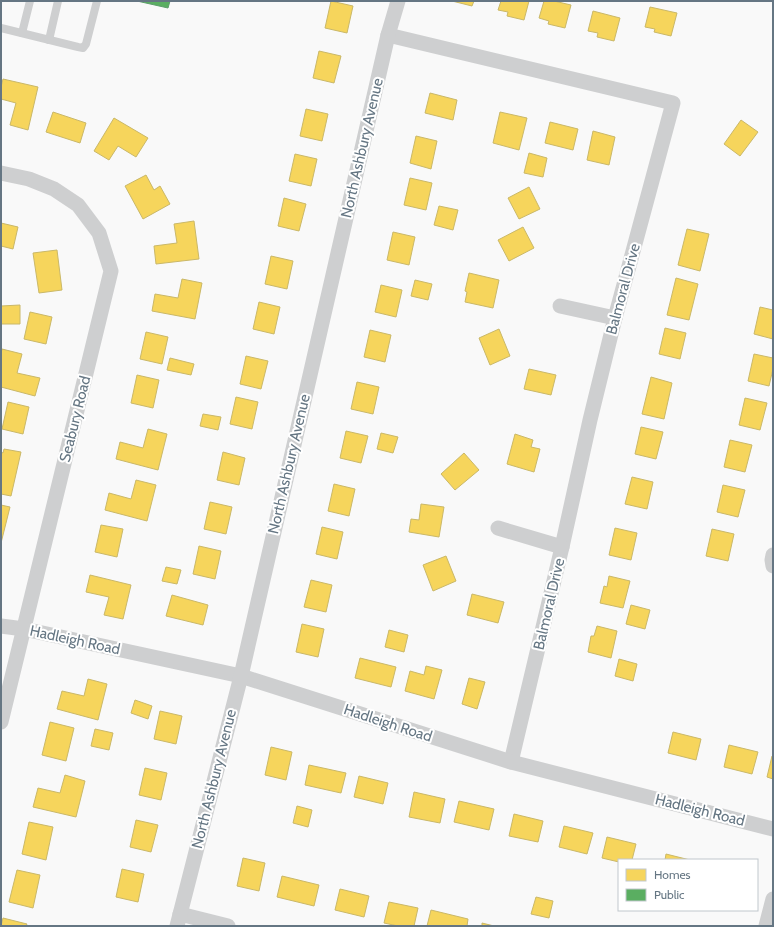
<svg xmlns="http://www.w3.org/2000/svg" width="774" height="927" font-family="Cabin,sans-serif">
<style>
.homes{fill:#f6d55c;stroke:#cab868}
.public{fill:#5aae61;stroke:#5d9d6b}
.lines{fill:none;stroke-linecap:round;stroke-linejoin:round}
.lane{stroke:#cecfd0;stroke-width:8}
.street{stroke:#cecfd0;stroke-width:15}
.labels{text-anchor:middle;dominant-baseline:central;stroke-width:4;stroke-linejoin:round;paint-order:stroke}
.street-label{font-size:15px;fill:#657683;stroke:#fff}
</style>
<rect width="100%" height="100%" fill="#f9f9f9"/>
<g class="homes">
<polygon points="331,1 353,6 347,33 325,28"/>
<polygon points="452,1 474,1 472,6"/>
<polygon points="501,1 529,1 524,20 507,16 508,12 498,10"/>
<polygon points="544,1 554,1 571,5 565,28 548,24 549,21 539,18"/>
<polygon points="650,7 677,13 671,36 654,32 655,29 645,27"/>
<polygon points="593,11 620,18 614,41 597,37 598,33 588,31"/>
<polygon points="319,51 341,56 334,83 313,78"/>
<polygon points="3,79 38,87 28,130 10,125 16,103 1,99 1,87"/>
<polygon points="430,93 457,100 453,120 425,113"/>
<polygon points="306,109 328,114 322,141 300,136"/>
<polygon points="53,112 86,123 80,143 46,132"/>
<polygon points="500,112 527,118 519,150 493,143"/>
<polygon points="114,118 148,138 136,157 118,146 109,160 94,151"/>
<polygon points="741,120 758,132 740,156 724,144"/>
<polygon points="550,122 578,129 573,150 545,143"/>
<polygon points="593,131 615,137 609,165 587,160"/>
<polygon points="416,136 437,141 431,169 410,163"/>
<polygon points="529,153 547,158 543,177 524,173"/>
<polygon points="295,154 317,159 311,186 289,181"/>
<polygon points="146,175 154,190 160,186 170,204 143,219 125,186"/>
<polygon points="410,178 432,183 426,210 404,205"/>
<polygon points="529,187 540,209 519,219 508,198"/>
<polygon points="284,198 306,204 299,231 278,226"/>
<polygon points="439,206 458,210 453,230 434,225"/>
<polygon points="194,221 199,259 156,264 154,246 177,243 174,224"/>
<polygon points="1,223 18,227 13,249 1,246"/>
<polygon points="523,227 534,248 509,261 498,240"/>
<polygon points="687,229 709,234 700,271 678,265"/>
<polygon points="393,232 415,237 409,265 387,260"/>
<polygon points="57,250 62,290 39,293 33,253"/>
<polygon points="271,256 293,261 287,289 265,284"/>
<polygon points="469,273 499,280 493,308 465,302 467,292 465,291"/>
<polygon points="676,278 698,284 689,320 667,315"/>
<polygon points="182,279 202,283 195,319 152,311 155,294 178,298"/>
<polygon points="415,280 432,284 428,300 411,296"/>
<polygon points="381,285 402,290 396,317 375,312"/>
<polygon points="259,302 280,307 274,334 253,329"/>
<polygon points="20,305 20,324 1,324 1,306"/>
<polygon points="760,307 773,310 773,339 754,334"/>
<polygon points="30,312 52,317 46,344 24,339"/>
<polygon points="665,328 686,333 680,359 659,354"/>
<polygon points="499,329 510,356 490,365 479,338"/>
<polygon points="370,330 391,335 385,362 364,357"/>
<polygon points="146,332 168,337 162,364 140,359"/>
<polygon points="2,349 22,354 17,373 40,378 35,396 1,387 1,354"/>
<polygon points="754,354 773,358 773,369 769,386 748,381"/>
<polygon points="246,356 268,361 261,389 240,384"/>
<polygon points="170,358 194,364 191,375 167,370"/>
<polygon points="529,369 556,375 551,395 524,389"/>
<polygon points="137,375 159,380 153,408 131,403"/>
<polygon points="651,377 672,383 664,419 642,414"/>
<polygon points="357,382 379,387 373,414 351,409"/>
<polygon points="236,397 258,402 252,429 230,424"/>
<polygon points="745,398 767,403 760,430 739,425"/>
<polygon points="8,402 29,407 23,434 2,429"/>
<polygon points="203,414 221,417 218,430 200,426"/>
<polygon points="641,427 663,432 656,459 635,454"/>
<polygon points="148,429 167,434 158,470 116,459 120,442 143,448"/>
<polygon points="346,431 368,436 361,463 340,458"/>
<polygon points="381,433 398,437 393,453 377,449"/>
<polygon points="515,434 533,440 531,447 540,449 534,472 507,464"/>
<polygon points="730,440 752,445 745,472 724,467"/>
<polygon points="4,449 21,452 11,496 1,494 1,452 3,453"/>
<polygon points="223,452 245,458 239,485 217,480"/>
<polygon points="464,453 479,470 455,490 441,474"/>
<polygon points="632,477 653,482 647,509 625,504"/>
<polygon points="136,480 156,485 147,521 105,510 109,493 131,499"/>
<polygon points="334,484 355,489 349,516 328,511"/>
<polygon points="723,485 745,490 738,517 717,512"/>
<polygon points="210,502 232,507 226,534 204,529"/>
<polygon points="421,504 444,507 439,537 409,532 411,519 419,520"/>
<polygon points="1,505 10,507 1,543"/>
<polygon points="101,525 123,529 117,557 95,552"/>
<polygon points="322,527 343,532 337,559 316,554"/>
<polygon points="615,528 637,533 631,560 609,555"/>
<polygon points="712,529 734,534 728,561 706,556"/>
<polygon points="199,546 221,551 215,579 193,574"/>
<polygon points="446,556 456,581 433,591 423,565"/>
<polygon points="166,567 181,570 177,584 162,581"/>
<polygon points="90,575 131,585 123,619 104,615 109,597 86,592"/>
<polygon points="609,576 630,581 623,608 600,603 604,586 607,587"/>
<polygon points="311,580 332,585 326,612 304,607"/>
<polygon points="472,594 504,602 498,623 467,615"/>
<polygon points="172,595 208,605 203,625 166,616"/>
<polygon points="631,605 650,610 645,629 626,624"/>
<polygon points="302,624 324,629 318,657 296,652"/>
<polygon points="597,626 617,631 611,658 588,652 591,636 594,636"/>
<polygon points="389,630 408,635 404,652 385,647"/>
<polygon points="360,658 396,667 391,687 355,678"/>
<polygon points="619,659 637,664 633,681 615,676"/>
<polygon points="426,666 442,670 434,699 405,691 410,671 424,675"/>
<polygon points="469,678 485,682 477,709 462,704"/>
<polygon points="88,679 107,684 98,720 57,709 62,691 84,696"/>
<polygon points="135,700 152,706 148,719 131,713"/>
<polygon points="160,711 182,716 176,744 154,739"/>
<polygon points="50,722 74,728 66,761 42,755"/>
<polygon points="95,729 113,733 109,750 91,746"/>
<polygon points="673,732 701,739 696,760 668,753"/>
<polygon points="729,745 758,752 752,774 724,767"/>
<polygon points="271,747 292,752 286,780 265,775"/>
<polygon points="772,756 773,756 773,779 767,777"/>
<polygon points="309,765 346,773 341,793 305,785"/>
<polygon points="145,768 167,773 161,800 139,795"/>
<polygon points="65,775 85,781 76,817 33,807 38,788 60,793"/>
<polygon points="359,776 388,783 383,804 354,797"/>
<polygon points="414,792 445,799 440,823 409,817"/>
<polygon points="459,801 494,809 489,830 454,822"/>
<polygon points="297,806 312,810 308,827 293,823"/>
<polygon points="514,814 543,821 538,842 509,836"/>
<polygon points="136,820 158,825 151,852 130,847"/>
<polygon points="29,822 53,827 46,860 22,854"/>
<polygon points="564,826 593,833 587,854 559,847"/>
<polygon points="607,837 636,844 632,860 619,860 619,862 602,858"/>
<polygon points="666,854 690,860 665,860"/>
<polygon points="243,858 265,863 259,891 237,886"/>
<polygon points="122,869 144,874 138,902 116,897"/>
<polygon points="17,870 40,875 33,908 9,902"/>
<polygon points="282,876 319,885 314,906 277,897"/>
<polygon points="340,889 369,896 364,917 335,910"/>
<polygon points="536,897 553,901 549,918 531,914"/>
<polygon points="389,902 418,908 414,926 398,926 384,923"/>
<polygon points="431,910 468,919 467,926 427,926"/>
<polygon points="3,918 27,924 26,926 1,926"/>
<polygon points="482,923 494,926 482,926"/>
</g>
<polygon class="public" points="137,1 170,1 168,8"/>
<g class="lines">
<g class="lane">
<polyline points="1,28 78,47 83,48 86,44 97,1"/>
<polyline points="22,33 30,1"/>
<polyline points="49,40 58,1"/>
</g>
<g class="street">
<polyline points="388,35 673,103 615,318 590,420 562,547 511,762"/>
<polyline points="1,173 29,179 54,189 78,205 99,233 111,271 1,722"/>
<polyline points="560,306 615,318"/>
<polyline points="498,528 562,547"/>
<polyline points="773,555 772,560 773,566"/>
<polyline points="1,626 24,629 241,676 511,762 773,829"/>
<polyline points="180,914 228,926"/>
<polyline points="177,926 241,676 388,35 398,1"/>
<polyline points="766,926 773,899"/>
</g>
</g>
<g class="labels">
<g class="street-label">
<text transform="translate(362 148) rotate(-77)">North Ashbury Avenue</text>
<text transform="translate(623 289) rotate(-75)">Balmoral Drive</text>
<text transform="translate(75 419) rotate(-76)">Seabury Road</text>
<text transform="translate(289 464) rotate(-77)">North Ashbury Avenue</text>
<text transform="translate(549 604) rotate(-77)">Balmoral Drive</text>
<text transform="translate(75 640) rotate(12)">Hadleigh Road</text>
<text transform="translate(388 723) rotate(18)">Hadleigh Road</text>
<text transform="translate(214 779) rotate(-76)">North Ashbury Avenue</text>
<text transform="translate(700 810) rotate(14)">Hadleigh Road</text>
</g>
</g>
<rect width="774" height="927" fill="none" stroke="#657683" stroke-width="4"/>
<rect x="618" y="859" width="140" height="52" fill="#ffffff" stroke="#c1c8cd"/>
<rect x="626" y="869" width="20" height="12" fill="#f6d55c" stroke="#c1c8cd"/>
<text x="654" y="879" font-size="12" fill="#657683">Homes</text>
<rect x="626" y="889" width="20" height="12" fill="#5aae61" stroke="#c1c8cd"/>
<text x="654" y="899" font-size="12" fill="#657683">Public</text>
</svg>
